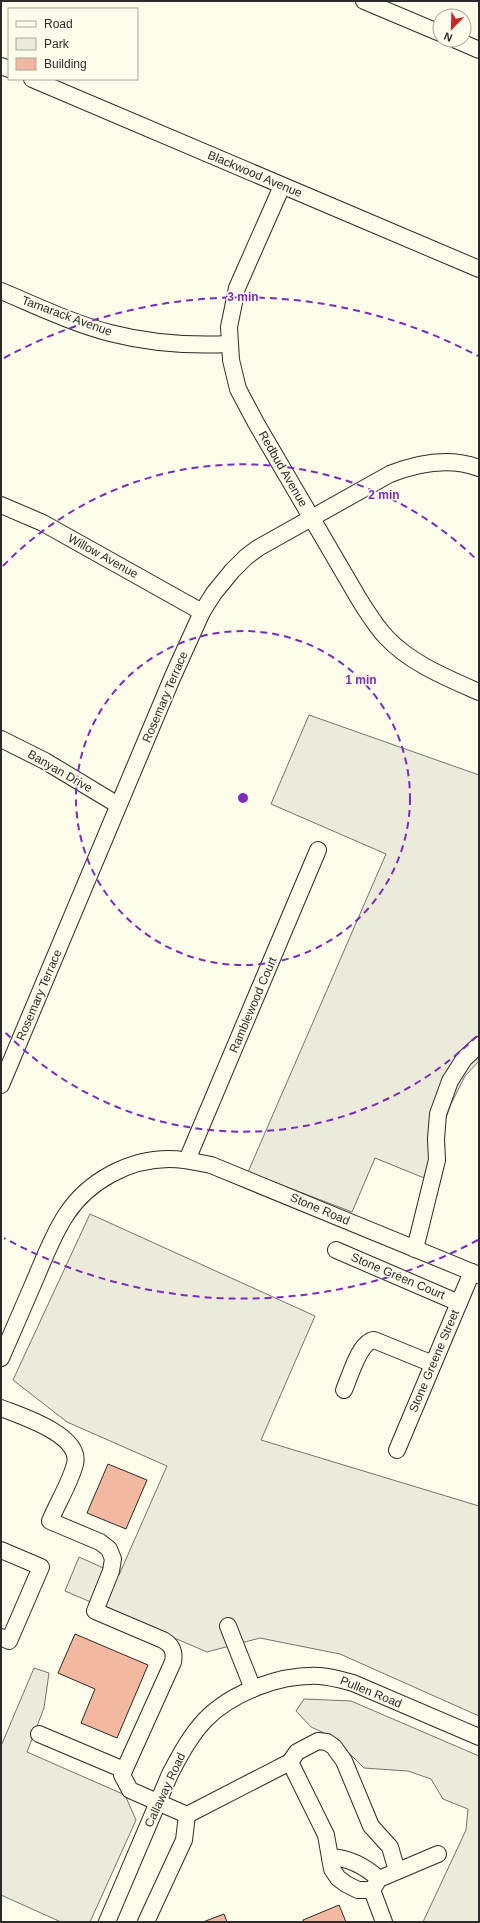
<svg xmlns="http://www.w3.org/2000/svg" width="480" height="1923" font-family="Arial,sans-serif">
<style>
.green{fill:#ecebdb;stroke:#74746e}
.building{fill:#f2b8a0;stroke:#2b2b2b}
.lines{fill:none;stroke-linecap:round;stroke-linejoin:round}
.minor-casing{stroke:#2b2b2b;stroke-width:18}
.minor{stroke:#fdfbea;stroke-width:16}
.ring{fill:none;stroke:#7b2cbf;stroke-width:2;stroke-dasharray:7 5}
.labels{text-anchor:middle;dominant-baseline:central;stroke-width:3;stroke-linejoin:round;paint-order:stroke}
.street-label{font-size:12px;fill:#2b2b2b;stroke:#fdfbea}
.centre{fill:#7b2cbf;stroke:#fdfbea;stroke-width:2}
.ring-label{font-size:12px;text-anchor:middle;font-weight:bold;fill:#7b2cbf;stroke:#fdfbea;stroke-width:3;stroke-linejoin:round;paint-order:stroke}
</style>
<rect width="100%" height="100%" fill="#fdfbea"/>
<g class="green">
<polygon points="309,715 479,775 479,1061 465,1076 451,1104 442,1129 445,1159 439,1184 375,1158 352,1212 248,1172 386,854 271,804"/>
<polygon points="90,1214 315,1316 261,1440 479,1506 479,1716 340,1654 260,1638 207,1652 65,1591 79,1557 119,1575 167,1466 67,1422 13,1380"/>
<polygon points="34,1668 49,1673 44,1708 27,1752 125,1795 136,1820 90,1922 61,1922 1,1895 1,1746"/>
<polygon points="304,1699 351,1701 479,1756 479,1922 423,1922 466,1830 468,1809 443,1799 431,1779 408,1771 364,1768 333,1737 311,1727 296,1711"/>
</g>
<g class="building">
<polygon points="108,1464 147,1480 126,1529 87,1513"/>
<polygon points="75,1634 148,1665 117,1738 81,1723 95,1689 58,1673"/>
<polygon points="339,1905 346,1922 304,1922 303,1920"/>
<polygon points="224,1914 227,1922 203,1922"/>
</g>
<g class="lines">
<g class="minor-casing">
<g id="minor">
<polyline points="364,1 440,33"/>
<polyline points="456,40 479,50"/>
<polyline points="1,66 9,69"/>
<polyline points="32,79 479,269"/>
<path d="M282,186L237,288L229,327L231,360L238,389L256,423L359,599C367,612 375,625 386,637C410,663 447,678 479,692"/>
<path d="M1,291C37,306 72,323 110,333C149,343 189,346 229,344"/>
<polyline points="1,505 43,523 202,612"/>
<polyline points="1,739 45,761 118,805"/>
<path d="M1,1085L173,676L202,612L214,593L232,571L246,557L258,548L390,474C418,463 450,457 479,468"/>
<polyline points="187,1160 318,850"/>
<polyline points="415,1249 437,1160 436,1139 438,1114 450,1081 464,1059 479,1045"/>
<polyline points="336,1250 459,1303"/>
<path d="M1,1358C13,1331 25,1303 37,1275C46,1254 54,1233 66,1215C88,1181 129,1159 169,1159C184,1159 197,1162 211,1165L479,1275"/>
<path d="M344,1390C350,1377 359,1342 374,1340L433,1364"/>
<path d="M1,1408C21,1416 82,1435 75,1464C70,1483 58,1502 50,1521L100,1542L109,1549L113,1559L111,1571L95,1611L163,1640C172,1645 175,1651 173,1662L122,1775L130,1790L187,1815"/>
<polyline points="397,1450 472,1272"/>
<polyline points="1,1550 41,1567 9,1641 1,1637"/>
<polyline points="228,1626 253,1689"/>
<polyline points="39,1734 124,1770"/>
<polyline points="187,1815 290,1762"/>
<path d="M330,1857C350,1858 365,1866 379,1879"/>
<polyline points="372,1890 358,1890 346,1884 338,1878 332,1869 326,1835 290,1762 297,1752 318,1741 327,1742 334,1747 344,1761 371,1826 390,1847 397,1871"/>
<polyline points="372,1890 379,1879 438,1854"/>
<polyline points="372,1890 384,1922"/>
<path d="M107,1922L170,1774C180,1755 190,1736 205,1720C232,1692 281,1674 320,1676C332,1677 342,1680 353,1683L479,1737"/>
<polyline points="146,1922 184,1840 187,1815"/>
</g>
</g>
<use href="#minor" class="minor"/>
</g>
<g class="ring">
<circle cx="243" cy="798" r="167"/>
<path d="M477 1036A334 334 0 0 1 3 1030M3 566A334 334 0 0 1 477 560"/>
<path d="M478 1240A501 501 0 0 1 4 1238M4 358A501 501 0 0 1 478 356"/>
</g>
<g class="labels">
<g class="street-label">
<text transform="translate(255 174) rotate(23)">Blackwood Avenue</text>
<text transform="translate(67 316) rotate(20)">Tamarack Avenue</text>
<text transform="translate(283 469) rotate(60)">Redbud Avenue</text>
<text transform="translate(103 556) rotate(29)">Willow Avenue</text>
<text transform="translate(165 697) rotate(-67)">Rosemary Terrace</text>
<text transform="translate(60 771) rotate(30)">Banyan Drive</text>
<text transform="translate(39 995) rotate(-67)">Rosemary Terrace</text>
<text transform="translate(253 1005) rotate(-67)">Ramblewood Court</text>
<text transform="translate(320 1209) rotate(23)">Stone Road</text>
<text transform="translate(398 1276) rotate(23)">Stone Green Court</text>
<text transform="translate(434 1361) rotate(-67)">Stone Greene Street</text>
<text transform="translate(371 1692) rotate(22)">Pullen Road</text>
<text transform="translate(165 1790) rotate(-65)">Callaway Road</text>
</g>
</g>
<circle cx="243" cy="798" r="6" class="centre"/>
<g class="ring-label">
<text x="243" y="301">3 min</text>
<text x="384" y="499">2 min</text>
<text x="361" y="684">1 min</text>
</g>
<rect width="480" height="1923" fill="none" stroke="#2b2b2b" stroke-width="4"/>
<rect x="8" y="8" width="130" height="72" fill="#fdfbea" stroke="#a9a89e"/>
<rect x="16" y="21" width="20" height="6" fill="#fdfbea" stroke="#a9a89e"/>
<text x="44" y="28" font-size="12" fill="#2b2b2b">Road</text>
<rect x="16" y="38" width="20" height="12" fill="#ecebdb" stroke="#a9a89e"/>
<text x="44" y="48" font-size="12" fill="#2b2b2b">Park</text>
<rect x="16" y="58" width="20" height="12" fill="#f2b8a0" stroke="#a9a89e"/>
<text x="44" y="68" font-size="12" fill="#2b2b2b">Building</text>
<g transform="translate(452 28) rotate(203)"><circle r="19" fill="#fdfbea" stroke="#a9a89e"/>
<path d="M0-3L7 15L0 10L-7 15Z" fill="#c62828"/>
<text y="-6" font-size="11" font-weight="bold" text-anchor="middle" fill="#2b2b2b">N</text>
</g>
</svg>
